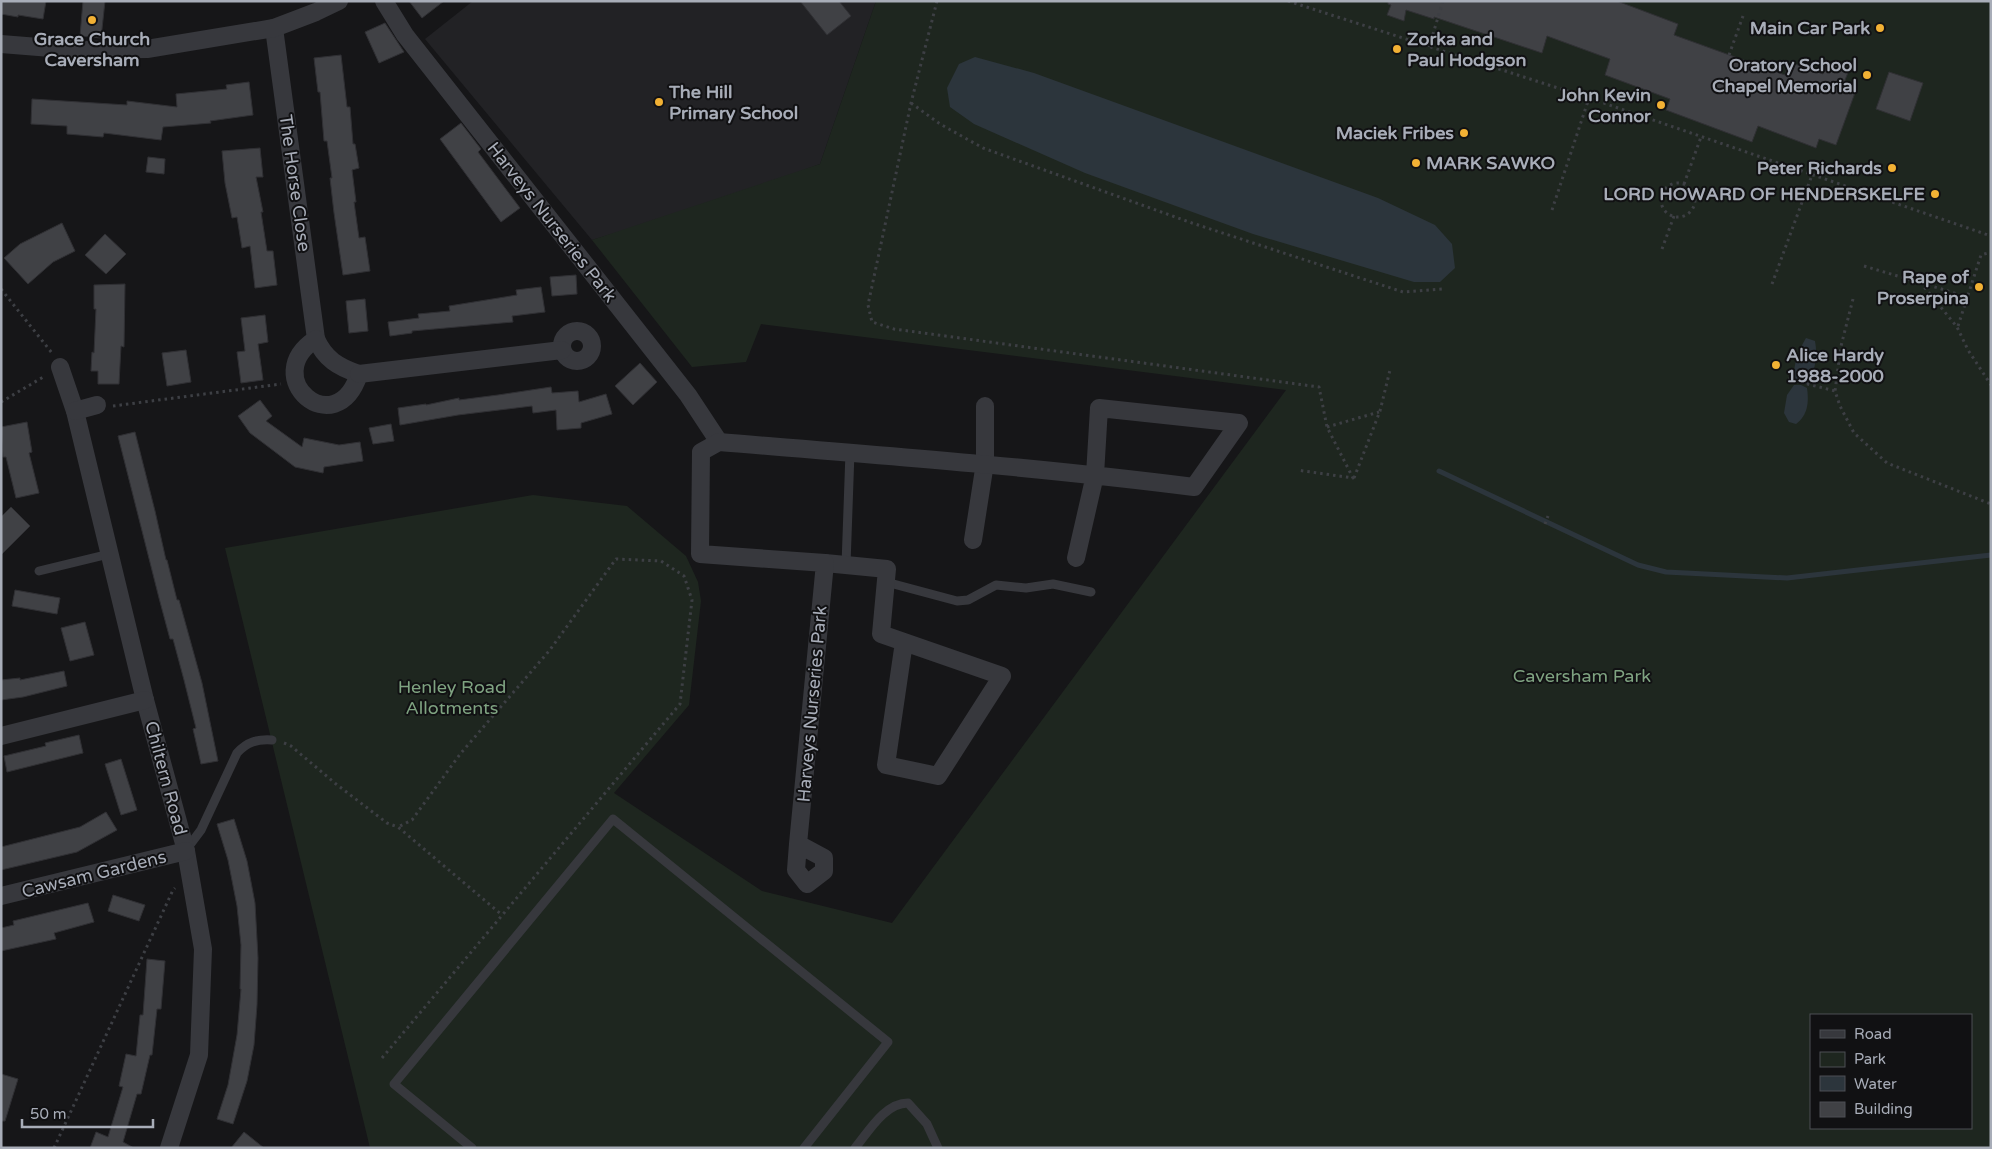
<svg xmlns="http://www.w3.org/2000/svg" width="1992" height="1149" font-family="'Varela Round',sans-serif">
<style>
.built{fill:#222225}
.green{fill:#1e261f;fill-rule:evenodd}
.water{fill:#2c353c}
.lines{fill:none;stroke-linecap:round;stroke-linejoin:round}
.stream{stroke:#2c353c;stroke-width:5}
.building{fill:#404145;stroke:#303034}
.path{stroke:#3d3f44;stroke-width:3;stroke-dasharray:2.5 4;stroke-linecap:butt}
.lane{stroke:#37383d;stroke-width:9}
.street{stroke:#37383d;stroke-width:18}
.poi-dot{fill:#f2b134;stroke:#111113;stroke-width:2}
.labels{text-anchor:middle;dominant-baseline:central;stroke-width:4;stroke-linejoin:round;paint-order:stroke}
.poi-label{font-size:18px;font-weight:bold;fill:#a8adb8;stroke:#111113;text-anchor:end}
.street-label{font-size:18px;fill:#a8adb8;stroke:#111113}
.park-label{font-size:18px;fill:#7fa381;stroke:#111113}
</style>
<rect width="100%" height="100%" fill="#161618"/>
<polygon class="built" points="473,1 876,1 820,164 721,201 592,240 425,39"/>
<path class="green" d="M876,1H1991V1148H370L225,548L533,495L627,506L686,556L698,582L701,601L689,705L614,793L762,891L892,923L1286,390L761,324L746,362L692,367L592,240L820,164ZM1811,1015H1971V1128H1811Z"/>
<g class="water">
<polygon points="975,57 1034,73 1378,198 1435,225 1452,244 1455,268 1440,282 1414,282 1253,234 1085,173 974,124 950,107 947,88 959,64"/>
<path d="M1806,338L1815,341C1818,358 1815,369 1808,384L1793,381C1794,364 1797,353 1806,338Z"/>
<path d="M1794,385H1801L1807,388C1809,402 1808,415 1796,424L1789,422L1784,413L1787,395Z"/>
</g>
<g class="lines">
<polyline class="stream" points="1439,471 1638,565 1666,572 1787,578 1991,555"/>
</g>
<g class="building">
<polygon points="1,1 46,1 43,19 18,15 18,17 1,14"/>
<polygon points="83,1 105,1 101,38 80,36"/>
<polygon points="409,1 444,1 422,18"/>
<polygon points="800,1 839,1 851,16 827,35"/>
<polygon points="1388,1 1617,1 1678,24 1674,35 1785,75 1789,62 1823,74 1827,62 1849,70 1843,85 1856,90 1836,145 1819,139 1816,148 1758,126 1752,142 1666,110 1670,99 1605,75 1610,59 1547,36 1542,53 1434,17 1434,19 1406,10 1404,21 1387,15 1391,5 1388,4"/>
<polygon points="385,23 404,52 379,63 365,32"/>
<polygon points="341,55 347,107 350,107 353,144 355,144 359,168 352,170 356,202 354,202 359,238 365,237 370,271 343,275 334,213 330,178 332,178 327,141 324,141 320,92 318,92 314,58"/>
<polygon points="1889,72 1923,83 1910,121 1876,109"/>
<polygon points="249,82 253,115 210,121 211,123 163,127 161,140 104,133 103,137 67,134 67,126 31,124 32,99 127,105 127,101 177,107 176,94 227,89 226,85"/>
<polygon points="461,123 481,149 478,152 520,208 501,222 440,139"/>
<polygon points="260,148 263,177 256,177 263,212 261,212 267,251 273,251 277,285 255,288 250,246 242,248 237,217 232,218 225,183 222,151"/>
<polygon points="148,157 165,159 164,174 146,172"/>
<polygon points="62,223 75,251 53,262 28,284 4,258 20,244"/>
<polygon points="105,234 126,254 106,274 85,255"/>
<polygon points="576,275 577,294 552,296 550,277"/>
<polygon points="125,284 124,347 121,346 119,384 98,384 98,371 91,371 92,352 94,353 96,309 94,309 94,285"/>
<polygon points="541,287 545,312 512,316 513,322 412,331 412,333 390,336 388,322 419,318 418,314 450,311 449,306 517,295 516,290"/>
<polygon points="365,299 368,331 349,333 346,301"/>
<polygon points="265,315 268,342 258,344 263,380 241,383 237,352 245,351 241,318"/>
<polygon points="186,350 191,382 167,386 162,353"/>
<polygon points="640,363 657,382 633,405 615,386"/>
<polygon points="551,387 552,393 578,391 579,402 606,394 612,414 581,423 581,428 557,430 556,410 533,413 532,406 458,415 400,425 398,408 426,404 426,405 459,398 459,400 498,395"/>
<polygon points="260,400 272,416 266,421 302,447 304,438 339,445 360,442 363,461 324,467 323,473 295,467 250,433 238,416"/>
<polygon points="27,422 32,452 29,453 39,493 16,498 6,457 3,457 1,427"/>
<polygon points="391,424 394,441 373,444 369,428"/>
<polygon points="135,432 155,511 166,560 167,560 177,600 179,600 202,683 218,761 201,764 193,729 196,728 184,680 173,639 170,639 159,598 118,436"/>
<polygon points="11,507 30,526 1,555 1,517"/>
<polygon points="15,590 60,598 57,614 12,606"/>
<polygon points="85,622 94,655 70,661 61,628"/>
<polygon points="64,671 67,686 23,697 1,700 1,680 20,678 20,680"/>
<polygon points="79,735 83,753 7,772 4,756 46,746 45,743"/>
<polygon points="121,759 137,810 121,815 105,764"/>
<polygon points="106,812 117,830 77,852 1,870 1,847 80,827"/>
<polygon points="234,819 247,861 255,903 258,958 257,1005 254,1045 247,1081 233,1124 217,1119 228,1085 237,1035 241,989 240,989 241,945 237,906 228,860 217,824"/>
<polygon points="113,895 145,905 139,921 108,911"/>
<polygon points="88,903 94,922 54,933 56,939 1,951 1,928 14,925 13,921"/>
<polygon points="147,959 165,961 161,1009 157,1009 152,1055 150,1055 141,1094 137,1094 123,1142 134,1148 90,1148 96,1132 108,1137 123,1087 119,1086 126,1054 136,1056 140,1015 143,1015"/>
<polygon points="1,1074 18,1079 5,1121 1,1121"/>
<polygon points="244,1132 264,1148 231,1148"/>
</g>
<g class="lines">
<g class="path">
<polyline points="937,1 911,103 868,305 872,322 894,329 1319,387 1327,427 1353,478 1297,470"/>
<polyline points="1288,1 1589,98 1991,236"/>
<polyline points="1429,47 1443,1"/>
<polyline points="1729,55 1743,16"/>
<polyline points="911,103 940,124 983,148 1192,223 1403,292 1443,289"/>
<circle cx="1678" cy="200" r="17"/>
<polyline points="1684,184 1701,137"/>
<polyline points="1552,210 1589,98"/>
<polyline points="1662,249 1674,216"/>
<polyline points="1864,266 1921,283 1957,327 1968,350 1991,385"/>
<polyline points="1922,283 1967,297"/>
<polyline points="1772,284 1812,175"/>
<polyline points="1,289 52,353"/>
<polyline points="1853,299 1841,346 1835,391 1840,406 1854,433 1887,463 1991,504"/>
<polyline points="1958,326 1981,255 1991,252"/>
<polyline points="1788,379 1835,391"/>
<polyline points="1,402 45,376"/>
<polyline points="113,406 281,384"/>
<polyline points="1327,427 1379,412"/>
<polyline points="1354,478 1380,411 1390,370"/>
<polyline points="1545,524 1548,516"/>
<polyline points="284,743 291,746 336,784 387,823 398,827 502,915"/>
<polyline points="382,1058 680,704 692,600 684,576 661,561 616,559 549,651 461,753 412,820 398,827"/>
<polyline points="54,1148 173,890 175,888"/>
</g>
<g class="lane">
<polyline points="846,565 850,452"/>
<polyline points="39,571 109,554"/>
<polyline points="886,582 957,601 968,600 996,585 1026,588 1053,584 1091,592"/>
<path d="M186,850L201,830L237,753C247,742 257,739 272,740"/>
<polyline points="472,1148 394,1084 613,819 888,1042 804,1148"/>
<path d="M855,1148C869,1131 885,1103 908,1103L927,1124L938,1148"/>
</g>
<g class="street">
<polyline points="384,1 405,35 688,395 719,442"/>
<polyline points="274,28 316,339"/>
<polyline points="1,44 76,50 147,49 274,28 316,12 339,1"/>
<circle cx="577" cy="346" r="15"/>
<path d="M316,339C325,359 338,367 359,374C336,445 257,377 316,339Z"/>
<polyline points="60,367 75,411 145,700 186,851 203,949 199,1055 169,1148"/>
<polyline points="359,374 562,350"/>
<polyline points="75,411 97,405"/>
<polyline points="973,540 985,463 985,406"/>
<polyline points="825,563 887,569 881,634 1002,676 938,776 886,765 904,642"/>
<polyline points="1,736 145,700"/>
<path d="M798,844L824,858V871L807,884L796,870L798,844L825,563L700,554L701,452L719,442C878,455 1036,467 1194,487L1239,423L1099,408L1095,475L1076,558"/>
<polyline points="1,896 186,851"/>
</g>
</g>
<g class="poi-dot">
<circle cx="92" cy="20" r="5"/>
<circle cx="1880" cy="28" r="5"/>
<circle cx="1397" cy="49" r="5"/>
<circle cx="1867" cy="75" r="5"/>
<circle cx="659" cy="102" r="5"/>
<circle cx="1661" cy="105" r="5"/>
<circle cx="1464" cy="133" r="5"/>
<circle cx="1416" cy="163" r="5"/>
<circle cx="1892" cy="168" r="5"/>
<circle cx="1935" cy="194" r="5"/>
<circle cx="1979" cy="287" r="5"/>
<circle cx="1776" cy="365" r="5"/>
</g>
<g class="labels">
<g class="poi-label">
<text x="1870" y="28">Main Car Park</text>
<text x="92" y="39" text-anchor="middle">Grace Church<tspan x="92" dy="21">Caversham</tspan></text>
<text x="1407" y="39" text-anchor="start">Zorka and<tspan x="1407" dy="21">Paul Hodgson</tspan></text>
<text x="1857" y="65">Oratory School<tspan x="1857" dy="21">Chapel Memorial</tspan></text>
<text x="669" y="92" text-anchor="start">The Hill<tspan x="669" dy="21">Primary School</tspan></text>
<text x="1651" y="95">John Kevin<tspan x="1651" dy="21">Connor</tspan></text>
<text x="1454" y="133">Maciek Fribes</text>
<text x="1426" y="163" text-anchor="start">MARK SAWKO</text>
<text x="1882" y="168">Peter Richards</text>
<text x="1925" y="194">LORD HOWARD OF HENDERSKELFE</text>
<text x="1969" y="277">Rape of<tspan x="1969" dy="21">Proserpina</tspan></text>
<text x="1786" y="355" text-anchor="start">Alice Hardy<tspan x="1786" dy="21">1988-2000</tspan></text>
</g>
<g class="street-label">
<text transform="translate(295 183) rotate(82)">The Horse Close</text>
<text transform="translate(552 222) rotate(52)">Harveys Nurseries Park</text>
<text transform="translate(812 704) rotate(-85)">Harveys Nurseries Park</text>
<text transform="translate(166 778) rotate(75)">Chiltern Road</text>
<text transform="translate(94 874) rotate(-14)">Cawsam Gardens</text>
</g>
<g class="park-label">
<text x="1582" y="676">Caversham Park</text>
<text x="452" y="687">Henley Road<tspan x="452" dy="21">Allotments</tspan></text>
</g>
</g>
<rect width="1992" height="1149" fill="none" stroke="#a8adb8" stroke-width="5"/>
<rect x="1810" y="1014" width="162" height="115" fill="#111113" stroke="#4d4f55"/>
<rect x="1820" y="1030" width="25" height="8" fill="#37383d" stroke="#4d4f55"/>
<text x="1854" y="1039" font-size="15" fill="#a8adb8">Road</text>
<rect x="1820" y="1052" width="25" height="15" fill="#1e261f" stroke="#4d4f55"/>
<text x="1854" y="1064" font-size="15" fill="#a8adb8">Park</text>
<rect x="1820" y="1076" width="25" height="15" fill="#2c353c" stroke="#4d4f55"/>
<text x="1854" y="1089" font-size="15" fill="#a8adb8">Water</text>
<rect x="1820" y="1102" width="25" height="15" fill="#404145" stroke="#4d4f55"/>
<text x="1854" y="1114" font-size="15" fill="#a8adb8">Building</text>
<path d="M22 1119v8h131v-8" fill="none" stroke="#a8adb8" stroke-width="2.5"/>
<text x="30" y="1119" font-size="15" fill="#a8adb8" stroke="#111113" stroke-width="4" paint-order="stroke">50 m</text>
</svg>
